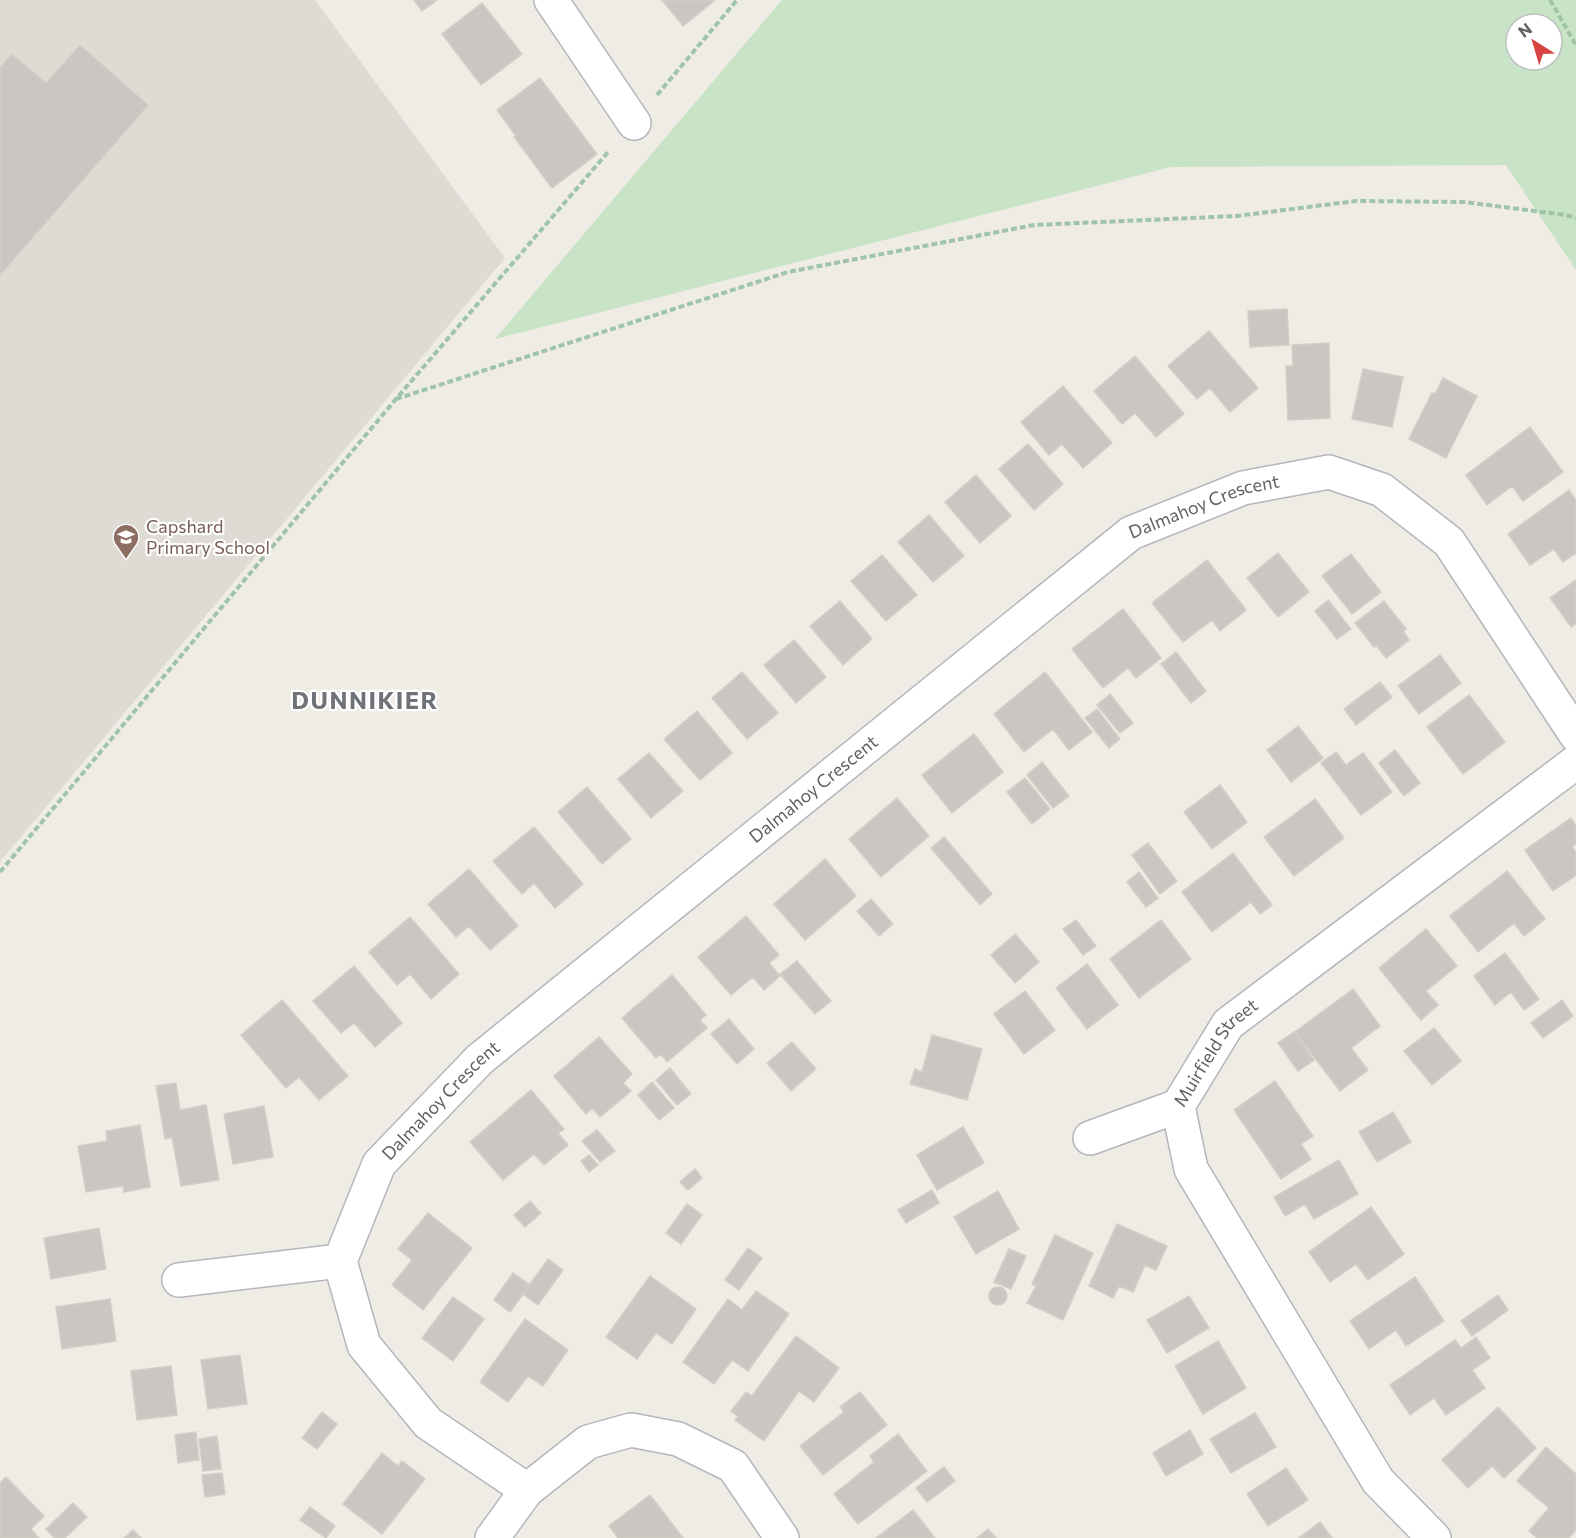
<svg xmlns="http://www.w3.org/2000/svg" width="1576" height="1538" font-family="Commissioner,sans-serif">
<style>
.education{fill:#dedbd5}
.green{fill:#c8e3c5;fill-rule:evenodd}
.building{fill:#cac7c3;stroke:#d3cec5;stroke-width:1.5}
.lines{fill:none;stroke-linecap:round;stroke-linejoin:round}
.minor-casing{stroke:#b3b6ba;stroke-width:36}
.path{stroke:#9fc4a7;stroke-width:4;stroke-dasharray:6 3;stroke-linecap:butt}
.minor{stroke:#fff;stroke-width:33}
.labels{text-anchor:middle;stroke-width:4.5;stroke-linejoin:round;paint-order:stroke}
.street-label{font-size:18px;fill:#5e6265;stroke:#fff}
.education-label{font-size:18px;fill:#785e54;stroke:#fff;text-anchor:start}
.district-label{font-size:24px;font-weight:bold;letter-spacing:1.5px;fill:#6f7377;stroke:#fff}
</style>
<rect width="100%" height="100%" fill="#efece6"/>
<path class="education" d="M0,0H315L505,258L0,862Z"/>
<path class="green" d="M782,0H1576V270L1506,165L1171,167L495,339ZM1516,24H1552V60H1516Z"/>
<path class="building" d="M414,0H437L422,11Z
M662,0H715L683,26Z
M482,3L522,54L481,85L442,34Z
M80,45L148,105L0,275V68L12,54L46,83Z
M540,78L597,154L552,188L514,137L516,136L497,110Z
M1287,309L1289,345L1250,347L1248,311Z
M1209,331L1258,388L1230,412L1210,388L1197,399L1168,366Z
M1329,343L1330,418L1288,420L1286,366H1293L1292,345Z
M1135,356L1184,414L1156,437L1135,413L1122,424L1094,391Z
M1363,369L1403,377L1392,427L1352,419Z
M1443,378L1477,396L1446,458L1409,439L1432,393L1435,394Z
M1063,386L1112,443L1083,468L1062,444L1049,455L1021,422Z
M1530,427L1563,472L1523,501L1512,486L1487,505L1466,475Z
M1028,444L1063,484L1034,510L999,469Z
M976,475L1011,516L980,543L945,502Z
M1569,490L1576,500V553L1563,562L1554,549L1530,565L1508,534Z
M929,515L964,556L933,582L898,542Z
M1278,553L1309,592L1278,617L1247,578Z
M1351,554L1381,592L1352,614L1322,576Z
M882,555L917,595L886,621L851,581Z
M1207,560L1246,610L1220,631L1212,620L1183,642L1152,603Z
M1576,580V624L1571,627L1550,598Z
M1328,600L1351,629L1337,639L1315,611Z
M840,601L872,639L843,665L810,626Z
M1384,601L1406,629L1403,631L1409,640L1386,658L1376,645L1374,647L1355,623Z
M1123,609L1161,658L1136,678L1128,668L1103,688L1072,649Z
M794,640L826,677L796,703L764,665Z
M1176,652L1206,691L1191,703L1161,664Z
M1440,655L1461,683L1419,714L1398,686Z
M742,672L778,713L747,739L712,698Z
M1045,672L1092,732L1069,750L1053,729L1024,752L994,714Z
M1380,682L1392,697L1356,725L1344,709Z
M1110,694L1133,723L1120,733L1097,705Z
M1469,695L1505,742L1463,774L1427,727Z
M1097,709L1120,739L1109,748L1085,718Z
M697,711L732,753L700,780L664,739Z
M1298,726L1323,758L1291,782L1267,750Z
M974,734L1003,772L952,813L922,775Z
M1395,750L1420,783L1404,796L1379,763Z
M1336,752L1346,765L1363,753L1392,792L1361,815L1321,763Z
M649,753L683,791L651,818L618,779Z
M1042,762L1069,796L1053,808L1027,775Z
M1025,778L1050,809L1032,824L1007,792Z
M1220,785L1247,822L1212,849L1184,812Z
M587,787L631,839L602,864L558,812Z
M897,798L929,836L881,877L849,839Z
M1315,799L1344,838L1294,876L1264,837Z
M1571,818L1576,826V844L1572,847L1576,852V875L1553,891L1525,850Z
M534,827L583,884L555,908L534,883L522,894L493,861Z
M944,837L992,894L980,905L931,848Z
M1148,843L1177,881L1160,894L1132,855Z
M1233,853L1272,905L1260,914L1251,902L1212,932L1182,892Z
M825,859L856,896L805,940L774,904Z
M469,869L518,926L490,950L469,926L456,937L428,904Z
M1507,871L1545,919L1524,936L1514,923L1478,952L1450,916Z
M1139,872L1158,898L1146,907L1127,882Z
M871,899L893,924L879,936L857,911Z
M746,916L779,955L769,963L780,976L764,990L753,977L731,995L698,957Z
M410,917L459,974L431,999L410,974L397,985L369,952Z
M1076,920L1096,946L1083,955L1063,929Z
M1161,920L1191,959L1139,998L1110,959Z
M1426,929L1457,966L1426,991L1438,1005L1421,1020L1379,968Z
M1015,934L1039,962L1015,983L991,955Z
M1505,953L1539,999L1524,1010L1511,992L1495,1005L1474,976Z
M797,961L831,1001L815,1014L780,974Z
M1087,964L1118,1005L1087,1029L1056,988Z
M354,966L402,1023L375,1047L354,1023L341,1033L313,1001Z
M672,975L706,1015L700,1020L707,1028L667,1062L661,1054L656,1058L622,1018Z
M1353,989L1380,1026L1351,1048L1368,1070L1340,1091L1295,1032Z
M1025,991L1055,1030L1024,1054L994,1014Z
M282,1000L348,1076L319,1100L299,1077L286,1088L241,1035Z
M1562,1000L1573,1016L1543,1038L1531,1023Z
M729,1019L754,1049L737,1064L711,1034Z
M1434,1028L1461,1061L1432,1085L1404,1051Z
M1294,1032L1314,1060L1298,1071L1278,1043Z
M932,1035L982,1049L967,1100L910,1084L915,1069L922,1072Z
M599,1037L632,1074L623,1083L631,1091L600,1117L592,1108L586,1114L554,1076Z
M792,1042L816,1069L791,1091L767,1063Z
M670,1068L691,1094L677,1105L656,1080Z
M1275,1081L1313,1136L1301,1144L1311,1159L1281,1179L1234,1110Z
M652,1082L674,1108L659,1120L638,1095Z
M176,1083L180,1110L206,1105L219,1180L181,1186L172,1137L165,1139L156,1086Z
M531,1090L564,1129L558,1133L568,1145L544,1165L534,1154L503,1180L470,1142Z
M264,1106L273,1157L233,1164L224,1114Z
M1393,1112L1411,1142L1377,1162L1359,1132Z
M140,1125L150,1187L124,1192L123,1186L86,1192L78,1146L107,1141L106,1131Z
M963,1127L984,1163L937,1190L917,1155Z
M597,1130L615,1151L600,1162L582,1141Z
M589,1155L598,1165L589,1172L581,1161Z
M1339,1160L1358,1194L1314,1219L1305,1204L1285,1216L1274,1197Z
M695,1169L702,1178L688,1190L680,1182Z
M932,1190L939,1203L906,1223L898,1210Z
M998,1191L1019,1229L976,1254L954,1217Z
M530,1201L541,1213L525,1227L514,1215Z
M687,1204L702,1215L681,1244L666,1233Z
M1371,1207L1404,1254L1368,1280L1356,1264L1330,1282L1309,1252Z
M428,1213L472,1248L423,1310L392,1285L412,1260L398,1249Z
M1117,1224L1167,1246L1156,1270L1145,1265L1133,1292L1119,1286L1113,1298L1089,1286Z
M99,1228L106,1269L51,1279L44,1238Z
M1055,1235L1093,1253L1063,1320L1027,1303L1036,1286L1032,1284Z
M748,1248L762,1258L739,1290L725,1280Z
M1009,1249L1026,1256L1011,1289L994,1282Z
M548,1259L563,1270L538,1305L523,1294Z
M513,1273L530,1285L510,1312L494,1300Z
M650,1276L696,1309L672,1344L656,1333L637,1359L606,1337Z
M1415,1277L1444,1321L1406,1346L1396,1330L1369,1349L1350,1321Z
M989 1296a9 9 0 1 1 18 0a9 9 0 1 1-18 0Z
M756,1291L789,1314L748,1371L732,1360L714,1384L683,1362L728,1299L742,1310Z
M1498,1295L1508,1310L1472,1336L1461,1321Z
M1189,1296L1209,1328L1167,1353L1147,1320Z
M453,1297L484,1319L453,1361L422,1338Z
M110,1299L116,1341L62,1349L56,1307Z
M525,1319L568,1350L543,1386L528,1376L508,1402L480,1382Z
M796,1336L839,1368L814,1402L799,1391L764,1441L735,1420L738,1416L731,1411L746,1392L752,1396Z
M1476,1337L1490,1358L1472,1370L1485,1388L1446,1415L1434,1398L1410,1415L1390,1385L1455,1340L1461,1348Z
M1218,1341L1246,1388L1203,1414L1175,1366Z
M240,1355L247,1404L208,1409L201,1360Z
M171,1366L177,1415L137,1420L131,1371Z
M860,1392L887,1425L823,1475L800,1446L844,1412L840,1407Z
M1498,1407L1536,1448L1504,1478L1492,1466L1468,1488L1442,1460Z
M322,1412L337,1424L317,1449L302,1438Z
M1255,1413L1276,1447L1231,1473L1210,1439Z
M1190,1430L1203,1454L1166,1476L1153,1453Z
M196,1432L199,1460L178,1463L175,1435Z
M898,1434L927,1471L858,1524L834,1494L874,1462L870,1456Z
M217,1436L221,1469L203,1471L199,1439Z
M1546,1447L1576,1474V1530L1569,1538H1537L1529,1531L1549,1508L1517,1481Z
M382,1453L398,1466L402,1461L425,1479L382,1534L343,1504Z
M944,1467L955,1481L927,1502L916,1488Z
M1286,1468L1308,1500L1268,1526L1247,1494Z
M222,1473L225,1494L205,1497L202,1475Z
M6,1477L44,1516L31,1529L39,1538H0V1483Z
M650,1495L683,1538H618L609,1526Z
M73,1503L87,1517L65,1538H54L46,1529Z
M310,1507L335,1526L326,1538L300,1520Z
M913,1510L935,1538H876Z
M1320,1522L1332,1538H1299Z
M988,1529L996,1538H977Z
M133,1530L141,1538H124Z"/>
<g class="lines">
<g class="minor-casing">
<g id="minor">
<path d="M551,0L634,123"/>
<path d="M1090,1138L1178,1106"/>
<path d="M179,1280L340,1261"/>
<path id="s1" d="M527,1490L428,1423L364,1345L340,1261L379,1164L480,1059L1131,533L1243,488L1329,472L1382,490L1449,542L1576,735"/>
<path d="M492,1538L527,1490L588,1442L631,1430L678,1439L733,1466L782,1538"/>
<path id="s2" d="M1434,1538L1378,1481L1191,1169L1178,1106L1228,1024L1576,762"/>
</g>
</g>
<path class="path" d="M1550,0L1576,45
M657,95L737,0
M396,399L788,272L1034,225L1237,216L1356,201L1464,202L1566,215L1576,218
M0,872L396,399L609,151"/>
<use href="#minor" class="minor"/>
</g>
<defs>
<g id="school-pin" transform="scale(1.35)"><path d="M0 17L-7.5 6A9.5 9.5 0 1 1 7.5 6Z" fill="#8d6e63" stroke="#fff"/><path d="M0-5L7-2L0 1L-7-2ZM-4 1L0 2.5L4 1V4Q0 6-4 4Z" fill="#fff"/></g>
</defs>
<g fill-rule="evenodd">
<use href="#school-pin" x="126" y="537"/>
</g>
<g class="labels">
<g class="street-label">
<text dy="6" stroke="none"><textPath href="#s1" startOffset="1473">Dalmahoy Crescent</textPath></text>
<text dy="6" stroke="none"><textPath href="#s1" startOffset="987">Dalmahoy Crescent</textPath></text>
<text dy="6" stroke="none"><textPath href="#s2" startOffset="574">Muirfield Street</textPath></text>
<text dy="6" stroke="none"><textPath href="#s1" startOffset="501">Dalmahoy Crescent</textPath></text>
</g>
<g class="education-label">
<text x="146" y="533">Capshard<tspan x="146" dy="21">Primary School</tspan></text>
</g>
<g class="district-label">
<text x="365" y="709">DUNNIKIER</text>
</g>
</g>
<g transform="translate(1534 42) rotate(323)"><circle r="28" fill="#ffffff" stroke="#bfc0c1" stroke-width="1.5"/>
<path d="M0-4.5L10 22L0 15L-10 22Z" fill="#d84442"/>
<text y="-9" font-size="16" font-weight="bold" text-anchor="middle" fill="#5e6265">N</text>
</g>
</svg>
